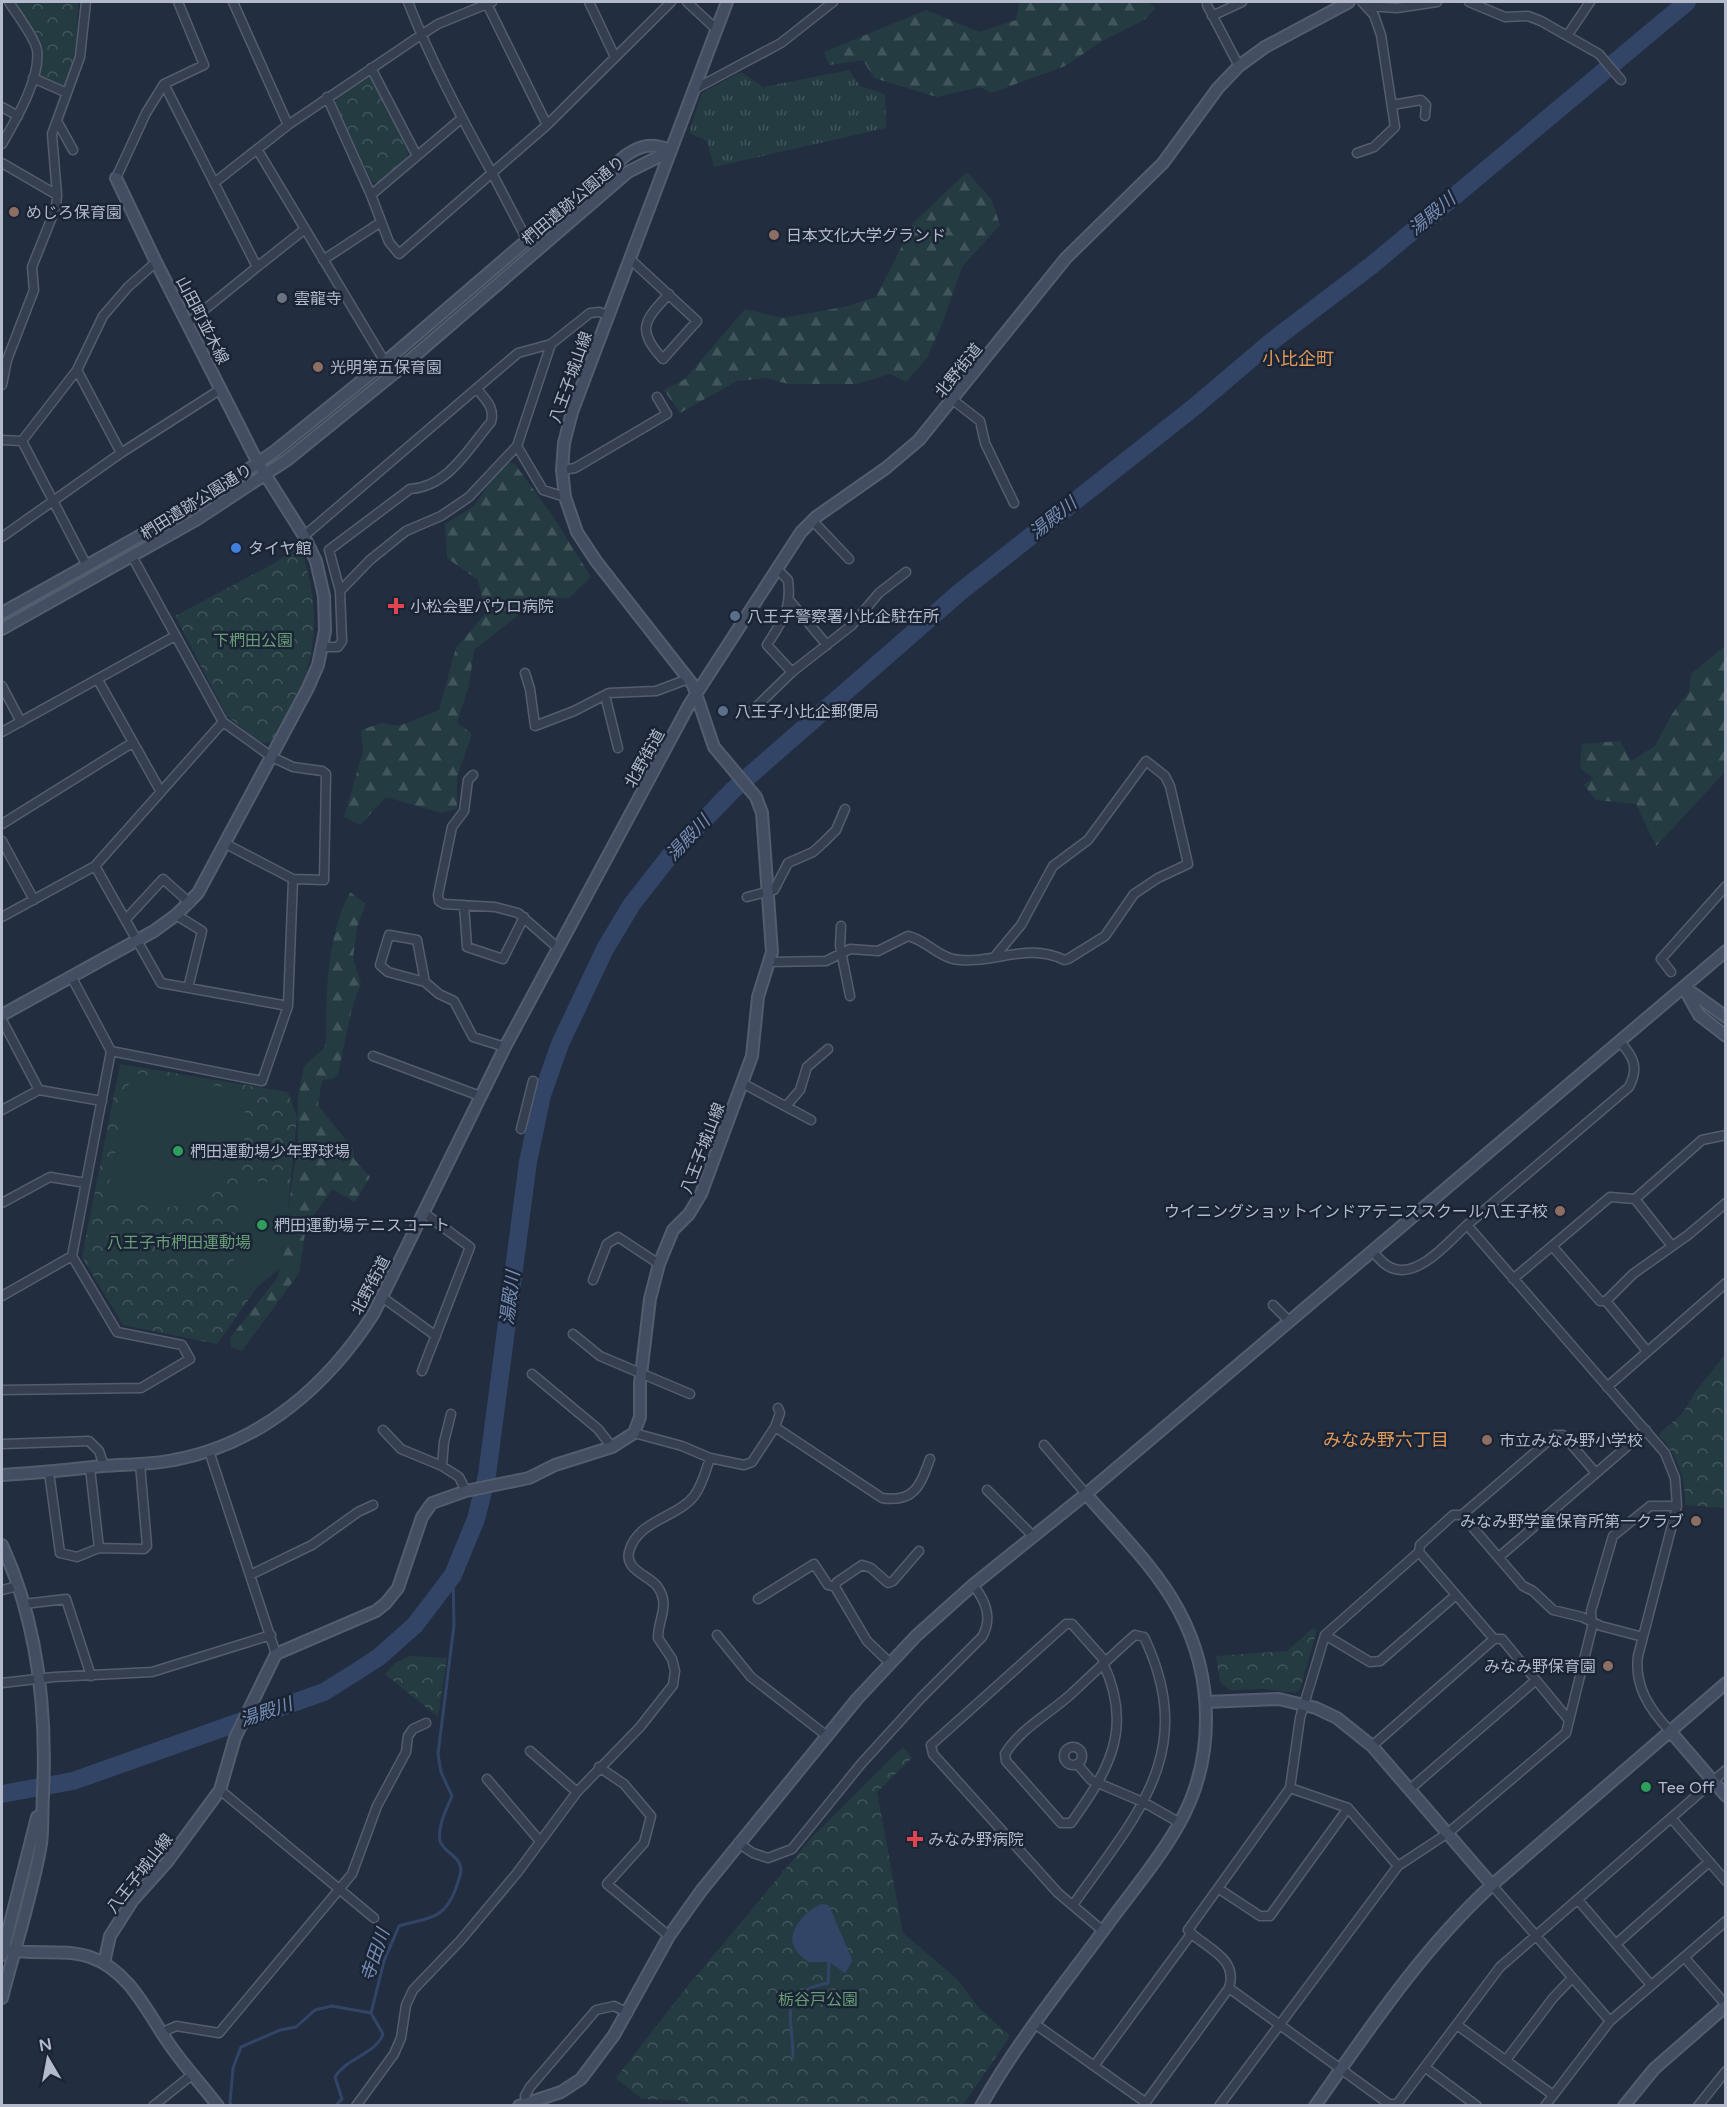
<svg xmlns="http://www.w3.org/2000/svg" width="1727" height="2107" font-family="'Varela Round','Noto Sans JP',sans-serif">
<style>
.grass{fill:url(#grass-tufts)}
.forest{fill:url(#forest-firs)}
.park{fill:url(#park-crowns)}
.garden{fill:#243c41}
.water{fill:#324567}
.lines{fill:none;stroke-linecap:round;stroke-linejoin:round}
.stream{stroke:#324567;stroke-width:3}
.river{stroke:#324567;stroke-width:18}
.street-casing{stroke:#545d6e;stroke-width:11}
.secondary-casing{stroke:#545d6e;stroke-width:14}
.street{stroke:#363f50;stroke-width:8}
.secondary{stroke:#434e63;stroke-width:10}
.education-dot{fill:#8d6e63;stroke:#1b2435;stroke-width:2}
.worship-dot{fill:#6b7280;stroke:#1b2435;stroke-width:2}
.shop-dot{fill:#3f7fe0;stroke:#1b2435;stroke-width:2}
.health-dot{fill:#e0444e;stroke:#1b2435;stroke-width:2}
.service-dot{fill:#5c6f8a;stroke:#1b2435;stroke-width:2}
.leisure-dot{fill:#2e9e5b;stroke:#1b2435;stroke-width:2}
.labels{text-anchor:middle;stroke-width:5;stroke-linejoin:round;paint-order:stroke}
.street-label{font-size:16px;fill:#b2bacb;stroke:#1b2435}
.poi-label{font-size:16px;fill:#b2bacb;stroke:#1b2435;text-anchor:start}
.park-label{font-size:16px;fill:#679e76;stroke:#1b2435}
.water-label{font-size:18px;font-style:italic;fill:#778eb5;stroke:#1b2435}
.neighbourhood-label{font-size:18px;fill:#df9a59;stroke:#1b2435}
</style>
<defs>
<pattern id="grass-tufts" width="24" height="20" patternUnits="userSpaceOnUse" patternTransform="scale(1.5)"><rect width="24" height="20" fill="#243c41"/><path d="M3 7l-1-3M5 7V3M7 7l1-3M15 17l-1-3M17 17v-4M19 17l1-3" fill="none" stroke="#41565b"/></pattern>
<pattern id="forest-firs" width="22" height="20" patternUnits="userSpaceOnUse" patternTransform="scale(1.5)"><rect width="22" height="20" fill="#243c41"/><path d="M5 1l3.5 6h-7zM16 11l3.5 6h-7z" fill="#41565b"/></pattern>
<pattern id="park-crowns" width="20" height="18" patternUnits="userSpaceOnUse" patternTransform="scale(1.5)"><rect width="20" height="18" fill="#243c41"/><path d="M2 6a3 3 0 1 1 6 0M12 15a3 3 0 1 1 6 0" fill="none" stroke="#41565b"/></pattern>
</defs>
<rect width="100%" height="100%" fill="#222d40"/>
<path class="grass" d="M849,70L860,86L885,94L886,128L714,167L707,141L689,133L702,93L741,72L763,87Z"/>
<path class="forest" d="M1019,2H1148L1156,8L1144,20L1104,40L1065,66L991,93L980,87L937,97L874,78L863,60L829,65L824,52L926,10L979,32L1016,20Z
M967,172L992,200L1000,225L962,267L942,324L927,358L906,382L890,374L857,384H788L766,378L737,381L680,413L664,390L685,379L745,309L783,318L844,307L876,297L914,222Z
M514,463L550,512L591,577L569,598L539,599L474,650L469,686L457,722L472,734L457,777V809L441,813L386,797L360,825L344,817L363,751L361,730L381,723L399,726L439,710L456,648L486,613L478,580L447,558L445,524L473,507L503,464Z
M1725,646V772L1656,846L1636,804L1596,800L1584,785L1593,778L1580,768L1582,744L1620,741L1631,761L1655,746L1672,714L1689,692L1691,674Z
M350,892L366,904L357,927L353,958L361,984L352,1008L338,1074L333,1079L322,1080L318,1105L353,1149L354,1159L370,1177L355,1202L332,1189L306,1227L299,1273L242,1351L231,1347L230,1338L278,1277L298,1143V1096L304,1066L324,1048L326,1042C326,992 327,936 350,892Z"/>
<path class="park" d="M15,2H78L76,54L65,89L36,76L40,48Z
M366,76L371,78L408,151L407,158L378,183L372,182L335,102L337,94Z
M300,546C315,589 320,633 305,677C297,699 282,721 271,742L262,743L227,716L175,616L273,564Z
M120,1064L288,1092L297,1117L282,1267L258,1286L217,1344L123,1325L82,1257Z
M1725,1355V1508L1685,1505C1686,1477 1677,1456 1659,1434L1683,1413L1695,1392Z
M1313,1628L1317,1630L1300,1689L1295,1693L1264,1689L1230,1690L1220,1682L1216,1656L1287,1651Z
M409,1656L447,1658L438,1717L385,1674L395,1663Z
M903,1747L912,1758L877,1792L903,1933L957,1979L979,2008L1010,2036L963,2105H694L679,2100L642,2099L616,2078L682,1993L813,1836Z"/>
<path class="garden" d="M131,1073L231,1088L245,1110V1137L236,1165L220,1189L203,1201L165,1208L107,1194Z
M241,1180L290,1184L282,1267L260,1265L258,1286L232,1284Z"/>
<path class="water" d="M822,1904L828,1905L831,1910L851,1957L852,1962L845,1973L829,1962H809C803,1958 795,1952 793,1944C788,1929 809,1908 822,1904Z"/>
<g class="lines">
<path class="stream" d="M793,2057C793,2015 776,1993 828,1983L829,1962
M232,2106L230,2103L233,2068L241,2047L280,2030L296,2027L315,2010L332,2006L371,2013L384,1961L399,1926C429,1917 444,1921 456,1888C458,1880 463,1873 460,1865C457,1855 443,1851 440,1841C437,1826 447,1809 452,1796L441,1772L438,1754L454,1625L453,1575
M335,2106L342,2099L335,2077C346,2058 376,2054 383,2034L371,2013"/>
<path class="river" d="M2,1794L73,1781L324,1692L359,1670L379,1657L415,1625L453,1575L476,1519L487,1475L528,1162L542,1095L560,1044L605,949L632,904L672,853L733,790L960,592L1193,408L1272,341L1372,265L1687,2"/>
<g class="street-casing">
<path id="street" d="M233,2L288,125
M408,2C431,61 461,117 492,173L547,125L487,4
M589,2L615,57
M687,2L716,29
M1469,2L1505,17L1528,16L1541,21L1599,54L1621,80
M1207,5L1239,66
M1367,6L1397,8L1437,2
M1212,16L1242,2
M1567,36L1590,2
M371,68L417,156
M33,78L67,93
M164,84L257,267L188,323
M693,90L781,43L833,2
M327,97L371,195L389,242L399,254L492,173L527,240
M1392,105L1421,100L1426,105L1425,116
M2,107L18,116
M57,121L73,150
M547,125L671,2
M2,144C15,121 41,78 37,50C35,38 16,13 9,2
M257,149L385,362L390,376
M1357,153L1374,147L1395,127L1381,35L1374,15L1362,2
M2,163L57,195
M116,178L146,113L164,84L204,65L178,2
M214,183L288,125L421,35L438,24L492,2
M371,195L462,118
M630,259L697,321L663,359C635,329 645,320 669,294
M323,260L381,222
M257,267L305,229
M77,370L121,453
M2,385L7,360L34,290L32,267L56,207L57,195L52,134L80,57L86,2
M953,400L980,421L985,443L1014,503
M2,440L22,441
M517,446L543,490L565,497
M562,470L575,468L667,414L657,397
M812,520L849,559
M304,536L518,353L551,344
M2,537L121,453L221,389
M133,558L223,722L272,757L293,767L322,771L326,774L324,880L293,879
M87,566L22,441L77,370L103,316L128,287L156,262
M777,569L788,580C792,609 782,621 767,645L792,672
M340,591L329,550L410,489C448,487 468,449 491,422C495,408 486,400 477,389
M790,601L827,645
M322,647H338L342,641L340,591L370,560L406,531L441,516L469,497L517,446L551,344L590,313L599,312L609,315
M525,673L530,689L535,726L574,711L609,693L656,691L688,679
M98,680L161,792
M2,686L21,722
M605,695L618,748
M751,712L792,672L852,625L879,593L906,572
M2,732L175,636
M473,775L468,780L464,811L452,827L438,895L439,901L444,904L495,907L518,913L558,948
M2,824L132,743
M2,841L34,900
M95,866L161,983L288,1006
M747,897L774,890L788,863L813,852L824,842L836,830L845,809
M464,905L467,947L503,959L524,917
M176,915L202,931L188,988
M2,917L95,866L223,722
M126,919L163,879L190,903
M841,926L840,946L850,996
M770,962L826,961L850,949L878,951L908,936C924,939 936,955 953,959C990,966 1028,941 1064,960L1068,959L1105,936L1134,894L1158,878L1188,864L1170,786L1165,776L1146,761L1088,840L1053,866L1021,925L996,955
M1671,972L1661,959L1726,886
M71,976L111,1051L262,1081L288,1006L293,879L226,844
M425,982L388,972L380,965L389,935L417,940L425,982L439,994L454,1001L473,1037L505,1047
M2,1020L39,1090
M373,1056L480,1096
M742,1083L811,1120
M787,1105L800,1090L807,1067L828,1049
M2,1110L39,1090L102,1101
M521,1129L533,1081
M1635,1199L1672,1246
M2,1203L50,1177L86,1183
M1467,1225L1629,1087C1639,1068 1634,1057 1620,1042
M1552,1246L1600,1301H1606L1647,1351
M1372,1251C1379,1258 1385,1267 1395,1269C1421,1276 1449,1241 1467,1225L1665,1453L1675,1478L1677,1506L1638,1656C1634,1686 1650,1710 1670,1731
M1513,1279L1610,1197L1635,1199L1702,1140L1726,1135
M593,1280L607,1244L618,1237L659,1264
M2,1296L72,1256
M382,1297L436,1336
M1606,1301L1633,1274L1688,1235L1726,1203
M1273,1305L1289,1321
M573,1334L600,1356L690,1394
M422,1371L470,1247L424,1213
M532,1374L598,1429L612,1447
M1607,1387L1726,1283
M2,1390L141,1388L190,1359L182,1345L117,1332L72,1256L111,1051
M775,1427L882,1498C914,1503 920,1486 930,1459
M383,1430L401,1449L442,1466L459,1477L466,1491
M634,1433L682,1446L710,1458L744,1465L752,1462L775,1427L780,1413L778,1408
M2,1444L89,1441L99,1451L104,1466
M1044,1445L1086,1494
M209,1451L276,1654
M442,1466L444,1442L451,1414
M49,1472L60,1553L77,1557L99,1548L90,1468
M987,1490L1034,1537
M1462,1515L1523,1586L1533,1591L1553,1610L1582,1617L1601,1626L1643,1637
M99,1548L144,1549L147,1546L140,1464
M1419,1552L1494,1639H1502L1569,1720
M1499,1557L1646,1430
M250,1575L312,1545L358,1512L373,1505
M835,1587L837,1582L862,1565L871,1568L888,1583L893,1581L919,1551
M2,1590L18,1586
M758,1599L814,1564L828,1585L835,1587L867,1641L890,1663
M24,1604L66,1599L91,1676
M717,1635L751,1677L827,1736
M1325,1635L1370,1662L1380,1661L1456,1595
M2,1683L54,1677L152,1672L271,1635
M1372,1746L1494,1639
M1064 1756a9 9 0 1 1 18 0a9 9 0 1 1-18 0Z
M530,1751L577,1792
M1077,1764L1091,1780L1145,1803L1180,1823
M599,1767L624,1784L651,1816L644,1843L607,1884L669,1936
M487,1779L539,1840
M1290,1788L1348,1808L1398,1866
M1410,1789L1536,1680
M220,1790L374,1918
M1672,1819L1726,1881
M738,1843L753,1853L768,1858L792,1849L861,1764L921,1698L982,1637C993,1618 986,1601 973,1585
M1492,1885L1610,2021
M1219,1889L1260,1916H1270L1348,1808
M1578,1900L1651,1985
M1073,1905C1136,1815 1199,1753 1144,1637L1135,1635C1113,1654 1092,1675 1070,1695C1050,1713 1019,1730 1005,1754L1006,1761L1061,1823H1071C1109,1770 1134,1728 1103,1663
M1103,1931L1058,1893L933,1754L931,1745L1066,1624H1072L1105,1661
M1616,1944L1709,1862
M1684,1957L1726,2005
M1229,1988L1389,2104H1397L1500,1967L1726,1770
M1035,2024L1145,2102
M1457,2025L1553,2095
M161,2033L176,2026L219,2033L352,1874L377,1806L406,1752L408,1736L413,1729L426,1723
M1506,2060L1553,1998L1572,1978
M1094,2066L1191,1934
M1426,2068L1477,2106
M527,2102L525,2096L530,2087L596,2010L614,2006L628,2013
M153,2106L193,2074
M356,2106L394,2054L401,2038L406,2005L413,1990L460,1941L517,1873L577,1792L640,1727L673,1685L675,1671L672,1659L658,1638C658,1618 671,1605 657,1586C648,1575 625,1570 629,1552C637,1520 677,1518 694,1496C702,1486 706,1470 710,1458
M1143,2106L1229,1988C1239,1957 1204,1948 1188,1930L1290,1788L1300,1718L1325,1635L1419,1552L1420,1545L1453,1515H1462L1555,1435H1563L1596,1473
M1219,2106L1398,1866L1448,1833L1566,1733L1592,1627L1591,1611L1613,1536L1650,1506H1677
M1545,2106L1610,2021L1726,1921
M1698,2106L1726,2071"/>
</g>
<g class="secondary-casing">
<path id="secondary" d="M2,613L202,501L275,451L385,362L625,156C642,144 652,143 671,150
M2,629L196,520L287,460L397,371L628,172L670,151
M1684,988L1699,1015L1726,1036
M1687,989L1726,1017
M2,1015L154,931L176,915L198,893L308,688L318,665L325,631L324,596L316,561L304,536L258,463L156,262L116,178
M2,1475C35,1473 68,1470 102,1466C126,1464 150,1465 174,1460C261,1444 328,1385 374,1313L505,1047L689,705L801,532L816,517L886,468L919,440L1066,258L1163,163L1218,88L1239,66L1265,47L1349,2
M2,1545C38,1623 47,1709 43,1794C42,1810 43,1828 41,1844C32,1896 15,1947 2,1998
M1206,1702L1279,1699L1316,1708L1337,1718L1372,1746L1492,1885
M1670,1731L1726,1796
M3,1949C32,1956 62,1948 90,1957C131,1971 148,2015 172,2048C186,2068 203,2086 218,2106
M2,1955L37,1817
M104,1963L110,1936L133,1900L167,1862L220,1790L235,1738L276,1654L376,1611L386,1603L398,1588L422,1517L432,1503L466,1491L529,1478L555,1465L612,1447L634,1433L640,1417V1383L650,1299L659,1264L673,1230L689,1214L701,1194L752,1056L758,997L772,952L762,813L756,797L714,747L693,685L596,561L577,532L565,497L562,470L564,443L572,412L727,2
M519,2106L561,2092L581,2079L614,2035L669,1936L701,1891L857,1699L916,1636L973,1585L1086,1494L1726,951
M981,2106C1018,2040 1067,1981 1111,1920C1134,1889 1160,1858 1179,1824C1216,1759 1214,1676 1179,1611C1156,1568 1118,1531 1086,1494
M1315,2106C1369,2029 1423,1948 1492,1885L1726,1683
M1624,2106L1654,2069L1726,2006"/>
</g>
<use href="#street" class="street"/>
<use href="#secondary" class="secondary"/>
</g>
<g class="education-dot">
<circle cx="14" cy="212" r="6"/>
<circle cx="774" cy="235" r="6"/>
<circle cx="318" cy="367" r="6"/>
<circle cx="1560" cy="1211" r="6"/>
<circle cx="1487" cy="1440" r="6"/>
<circle cx="1696" cy="1521" r="6"/>
<circle cx="1608" cy="1666" r="6"/>
</g>
<circle class="worship-dot" cx="282" cy="298" r="6"/>
<circle class="shop-dot" cx="236" cy="548" r="6"/>
<g class="health-dot">
<path d="M393 597h6v6h6v6h-6v6h-6v-6h-6v-6h6z"/>
<path d="M912 1830h6v6h6v6h-6v6h-6v-6h-6v-6h6z"/>
</g>
<g class="service-dot">
<circle cx="735" cy="616" r="6"/>
<circle cx="723" cy="711" r="6"/>
</g>
<g class="leisure-dot">
<circle cx="178" cy="1151" r="6"/>
<circle cx="262" cy="1225" r="6"/>
<circle cx="1646" cy="1787" r="6"/>
</g>
<g class="labels">
<g class="street-label">
<text transform="translate(573 200) rotate(-40)" y="6">椚田遺跡公園通り</text>
<text transform="translate(203 320) rotate(63)" y="6">山田町並木線</text>
<text transform="translate(958 370) rotate(-51)" y="6">北野街道</text>
<text transform="translate(570 377) rotate(-70)" y="6">八王子城山線</text>
<text transform="translate(196 501) rotate(-32)" y="6">椚田遺跡公園通り</text>
<text transform="translate(644 758) rotate(-61)" y="6">北野街道</text>
<text transform="translate(702 1148) rotate(-69)" y="6">八王子城山線</text>
<text transform="translate(370 1285) rotate(-62)" y="6">北野街道</text>
<text transform="translate(139 1873) rotate(-52)" y="6">八王子城山線</text>
</g>
<g class="poi-label">
<text x="26" y="218">めじろ保育園</text>
<text x="786" y="241">日本文化大学グランド</text>
<text x="294" y="304">雲龍寺</text>
<text x="330" y="373">光明第五保育園</text>
<text x="248" y="554">タイヤ館</text>
<text x="410" y="612">小松会聖パウロ病院</text>
<text x="747" y="622">八王子警察署小比企駐在所</text>
<text x="735" y="717">八王子小比企郵便局</text>
<text x="190" y="1157">椚田運動場少年野球場</text>
<text x="1548" y="1217" text-anchor="end">ウイニングショットインドアテニススクール八王子校</text>
<text x="274" y="1231">椚田運動場テニスコート</text>
<text x="1499" y="1446">市立みなみ野小学校</text>
<text x="1684" y="1527" text-anchor="end">みなみ野学童保育所第一クラブ</text>
<text x="1596" y="1672" text-anchor="end">みなみ野保育園</text>
<text x="1658" y="1793">Tee Off</text>
<text x="928" y="1845">みなみ野病院</text>
</g>
<g class="park-label">
<text x="253" y="646">下椚田公園</text>
<text x="179" y="1248">八王子市椚田運動場</text>
<text x="818" y="2005">栃谷戸公園</text>
</g>
<g class="water-label">
<text transform="translate(1432 214) rotate(-40)" y="6">湯殿川</text>
<text transform="translate(1053 518) rotate(-39)" y="6">湯殿川</text>
<text transform="translate(688 838) rotate(-47)" y="6">湯殿川</text>
<text transform="translate(510 1298) rotate(-83)" y="6">湯殿川</text>
<text transform="translate(266 1712) rotate(-19)" y="6">湯殿川</text>
<text transform="translate(375 1955) rotate(-71)" y="6">寺田川</text>
</g>
<g class="neighbourhood-label">
<text x="1298" y="365">小比企町</text>
<text x="1386" y="1446">みなみ野六丁目</text>
</g>
</g>
<rect width="1727" height="2107" fill="none" stroke="#b2bacb" stroke-width="6"/>
<g transform="translate(48 2059) rotate(350)" stroke="#1b2435" stroke-width="4.5" paint-order="stroke">
<path d="M0-4.5L10 22L0 15L-10 22Z" fill="#b2bacb"/>
<text y="-9" font-size="16" font-weight="bold" text-anchor="middle" fill="#b2bacb">N</text>
</g>
</svg>
